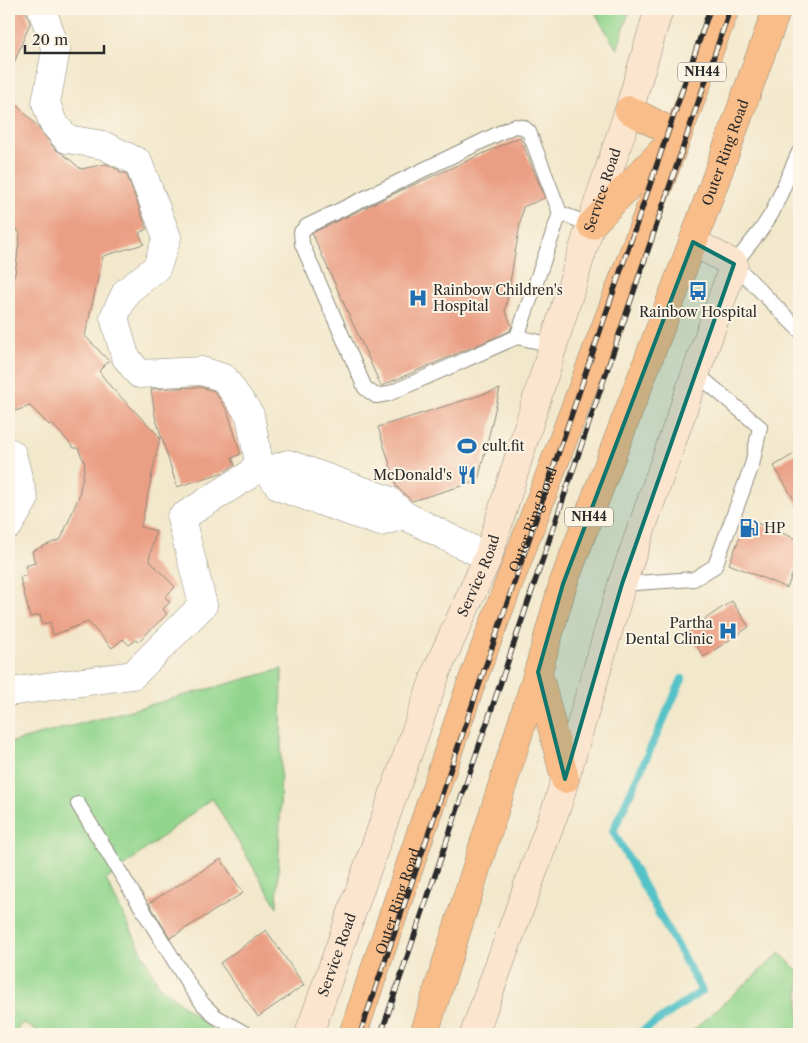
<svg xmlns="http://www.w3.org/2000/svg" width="808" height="1043" font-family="'Libre Caslon Text',serif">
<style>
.green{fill:#91d58d;stroke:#5e805c}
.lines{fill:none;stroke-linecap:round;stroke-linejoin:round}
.stream{stroke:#54c2c8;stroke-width:8}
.building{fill:#ea9f84}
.lane-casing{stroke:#8e8a7c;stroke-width:16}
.street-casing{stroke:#8e8a7c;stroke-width:29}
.secondary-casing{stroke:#8e8a7c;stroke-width:29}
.highway-casing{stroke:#8e8a7c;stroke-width:29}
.lane{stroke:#fff;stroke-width:14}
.street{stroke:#fff;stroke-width:28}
.secondary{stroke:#fce5cf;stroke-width:28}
.highway{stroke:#f8bd88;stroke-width:28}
.rail-casing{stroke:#2b2b2b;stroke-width:5.5}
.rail{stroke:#fcf5e5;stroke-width:4;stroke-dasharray:11;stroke-linecap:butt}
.marked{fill:#0f766e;fill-opacity:0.2;stroke:#0f766e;stroke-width:4;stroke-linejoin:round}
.labels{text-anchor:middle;stroke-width:4;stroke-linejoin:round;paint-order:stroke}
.shield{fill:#fcf5e5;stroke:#6a6863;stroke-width:1}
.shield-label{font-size:12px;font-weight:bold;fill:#2b2b2b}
.street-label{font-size:14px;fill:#2b2b2b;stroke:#fcf5e5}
.poi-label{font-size:14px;fill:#2b2b2b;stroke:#fcf5e5;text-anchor:start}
</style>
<rect width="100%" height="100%" fill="#fcf5e5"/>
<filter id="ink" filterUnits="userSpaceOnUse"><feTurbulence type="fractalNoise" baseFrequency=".02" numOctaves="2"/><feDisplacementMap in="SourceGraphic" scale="10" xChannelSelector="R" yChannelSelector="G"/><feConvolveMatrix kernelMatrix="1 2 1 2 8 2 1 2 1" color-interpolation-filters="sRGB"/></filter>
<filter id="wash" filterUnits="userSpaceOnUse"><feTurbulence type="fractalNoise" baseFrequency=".0096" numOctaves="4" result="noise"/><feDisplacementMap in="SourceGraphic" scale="20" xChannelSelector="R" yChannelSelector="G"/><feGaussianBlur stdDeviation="1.12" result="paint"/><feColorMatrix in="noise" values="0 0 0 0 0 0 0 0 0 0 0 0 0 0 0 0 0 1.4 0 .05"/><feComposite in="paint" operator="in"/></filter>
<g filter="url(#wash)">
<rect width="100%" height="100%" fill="#f2e8cc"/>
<path class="green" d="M593,9H630L617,50Z
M282,669L280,821L277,907L212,798L106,880L159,986L218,1034H43L22,1023L14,1034H9V743Z
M780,953L799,972V1034H689Z"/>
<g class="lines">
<path class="stream" d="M638,1034L702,991L613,831L682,679"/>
</g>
<g id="blocks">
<path class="building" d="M9,9H25L30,23L10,73H9Z
M9,96L38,127L55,149L63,154L81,169L106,164L119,170L120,173H126L147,229L139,233L144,244L103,256L85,336L109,361L99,371L110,386L160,437L141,527L156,531L149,560L175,587L165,597L170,602L163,609L167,614L138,642L136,640L129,645L123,639L112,648L88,622L53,635L50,622L42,624L40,615L30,617L20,577L28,575L25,566L35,563L32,551L61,539L79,496L85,464L78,448H74L51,423L49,425L30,406L9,413V292L15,273L20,234L9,220Z
M520,137L545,198L523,207L505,311L512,326L510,331L381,386L312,233L402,190Z
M200,387L214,391L227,410L241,454L232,458L235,465L224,472L177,487L155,416L151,389Z
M500,389L478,481L412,501L397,487L378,427Z
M799,451V508L774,466Z
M747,519L799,540V558L787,588L729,564Z
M732,601L749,627L704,657L687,631Z
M221,859L243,893L170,938L149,903Z
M266,930L304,985L258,1017L220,963Z"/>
</g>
</g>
<g filter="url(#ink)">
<use href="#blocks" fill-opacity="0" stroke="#8e8a7c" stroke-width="1"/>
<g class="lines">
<g class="lane-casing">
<path id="lane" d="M799,152L772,213L761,230L734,264L799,330
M560,213L591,225
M517,337L560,213L529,132L523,127L514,126L307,226L301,232L302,244L365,388L376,396L388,394L517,337L553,345
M622,584L694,579L715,566L752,465L760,427L696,373
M78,804L191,988L203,1004L215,1016L246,1034"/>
</g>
<g class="street-casing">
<path id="street" d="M42,9L56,50L46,103L53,123L67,139L103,145L138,162L167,237L157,267L126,292L114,317L125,356L139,374L202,371L224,378L250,415L259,463L268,471L280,487L380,522L404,515
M9,452L12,454L24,500L9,525
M268,471L288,464L388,500L404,515L459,543L488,557
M9,692L133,675L203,605L181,518L249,475L259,463"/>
</g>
<g class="secondary-casing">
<g id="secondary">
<path id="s1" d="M309,1034L438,668L488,557L587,236L629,110L659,9"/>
<path d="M474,1034L558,803L622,584L734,264L693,242"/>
</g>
</g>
<g class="highway-casing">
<g id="highway">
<path d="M629,110L678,135"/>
<path d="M591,225L670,143"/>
<path d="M538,672L565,779"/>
<path id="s2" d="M353,1034L470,687L725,9"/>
<path id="s3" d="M424,1034L538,672L563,584L693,242L777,9"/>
</g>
</g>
<use href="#lane" class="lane"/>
<use href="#street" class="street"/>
<use href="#secondary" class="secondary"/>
<use href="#highway" class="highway"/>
<g class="rail-casing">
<path id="rail" d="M360,1034L710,9
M381,1034L730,9"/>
</g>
<use href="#rail" class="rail"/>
</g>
</g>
<path class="marked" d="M693,242L734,264L622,584L565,779L538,672L563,584Z"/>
<defs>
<g id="bus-bare" transform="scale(1.5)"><path d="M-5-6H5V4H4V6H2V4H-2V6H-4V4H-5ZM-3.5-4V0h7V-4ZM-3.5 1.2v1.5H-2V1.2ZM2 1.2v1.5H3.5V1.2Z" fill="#1f6fb2" stroke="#fcf5e5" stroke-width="2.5" paint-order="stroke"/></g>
<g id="hospital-bare" transform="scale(1.5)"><path d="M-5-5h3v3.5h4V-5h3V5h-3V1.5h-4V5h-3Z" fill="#1f6fb2" stroke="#fcf5e5" stroke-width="2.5" paint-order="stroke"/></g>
<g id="stadium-bare" transform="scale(1.5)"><path d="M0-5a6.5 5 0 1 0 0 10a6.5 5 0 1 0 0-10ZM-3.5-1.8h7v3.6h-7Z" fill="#1f6fb2" stroke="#fcf5e5" stroke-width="2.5" paint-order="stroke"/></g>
<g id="restaurant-bare" transform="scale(1.5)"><path d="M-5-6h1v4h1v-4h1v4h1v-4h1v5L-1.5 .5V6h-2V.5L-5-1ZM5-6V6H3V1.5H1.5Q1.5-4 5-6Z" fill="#1f6fb2" stroke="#fcf5e5" stroke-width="2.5" paint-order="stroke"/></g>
<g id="fuel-bare" transform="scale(1.5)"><path d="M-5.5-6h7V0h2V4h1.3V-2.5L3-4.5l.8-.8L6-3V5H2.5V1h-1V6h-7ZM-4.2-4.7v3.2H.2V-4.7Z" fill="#1f6fb2" stroke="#fcf5e5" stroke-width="2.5" paint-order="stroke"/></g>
</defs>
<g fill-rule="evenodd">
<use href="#bus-bare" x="698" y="291"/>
<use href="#hospital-bare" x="418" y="298"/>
<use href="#stadium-bare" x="467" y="446"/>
<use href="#restaurant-bare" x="467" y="475"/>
<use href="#fuel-bare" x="749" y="528"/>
<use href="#hospital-bare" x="728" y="631"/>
</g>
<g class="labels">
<g class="shield">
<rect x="678" y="62.5" width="48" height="19" rx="4"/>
<rect x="565" y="507.5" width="48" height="19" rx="4"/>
</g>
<g class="shield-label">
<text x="702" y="76">NH44</text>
<text x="589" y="521">NH44</text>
</g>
<g class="street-label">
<text dy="5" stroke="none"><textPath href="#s3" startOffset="932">Outer Ring Road</textPath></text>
<text dy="5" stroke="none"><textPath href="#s1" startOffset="894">Service Road</textPath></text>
<text dy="5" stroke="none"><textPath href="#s2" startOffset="545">Outer Ring Road</textPath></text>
<text dy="5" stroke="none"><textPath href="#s1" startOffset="489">Service Road</textPath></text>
<text dy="5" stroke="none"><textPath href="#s2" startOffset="140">Outer Ring Road</textPath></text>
<text dy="5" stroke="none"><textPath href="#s1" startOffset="84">Service Road</textPath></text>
</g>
<g class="poi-label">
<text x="433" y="295">Rainbow Children's<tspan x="433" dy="16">Hospital</tspan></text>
<text x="698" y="317" text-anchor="middle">Rainbow Hospital</text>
<text x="482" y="451">cult.fit</text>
<text x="452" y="480" text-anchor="end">McDonald's</text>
<text x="764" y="533">HP</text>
<text x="713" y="628" text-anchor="end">Partha<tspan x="713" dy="16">Dental Clinic</tspan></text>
</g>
</g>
<rect width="808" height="1043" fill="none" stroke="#fcf5e5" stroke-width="30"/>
<path d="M25 45v8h79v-8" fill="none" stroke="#2b2b2b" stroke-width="2.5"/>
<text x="32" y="45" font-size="15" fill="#2b2b2b" stroke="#fcf5e5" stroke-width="4" paint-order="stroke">20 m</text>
</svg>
